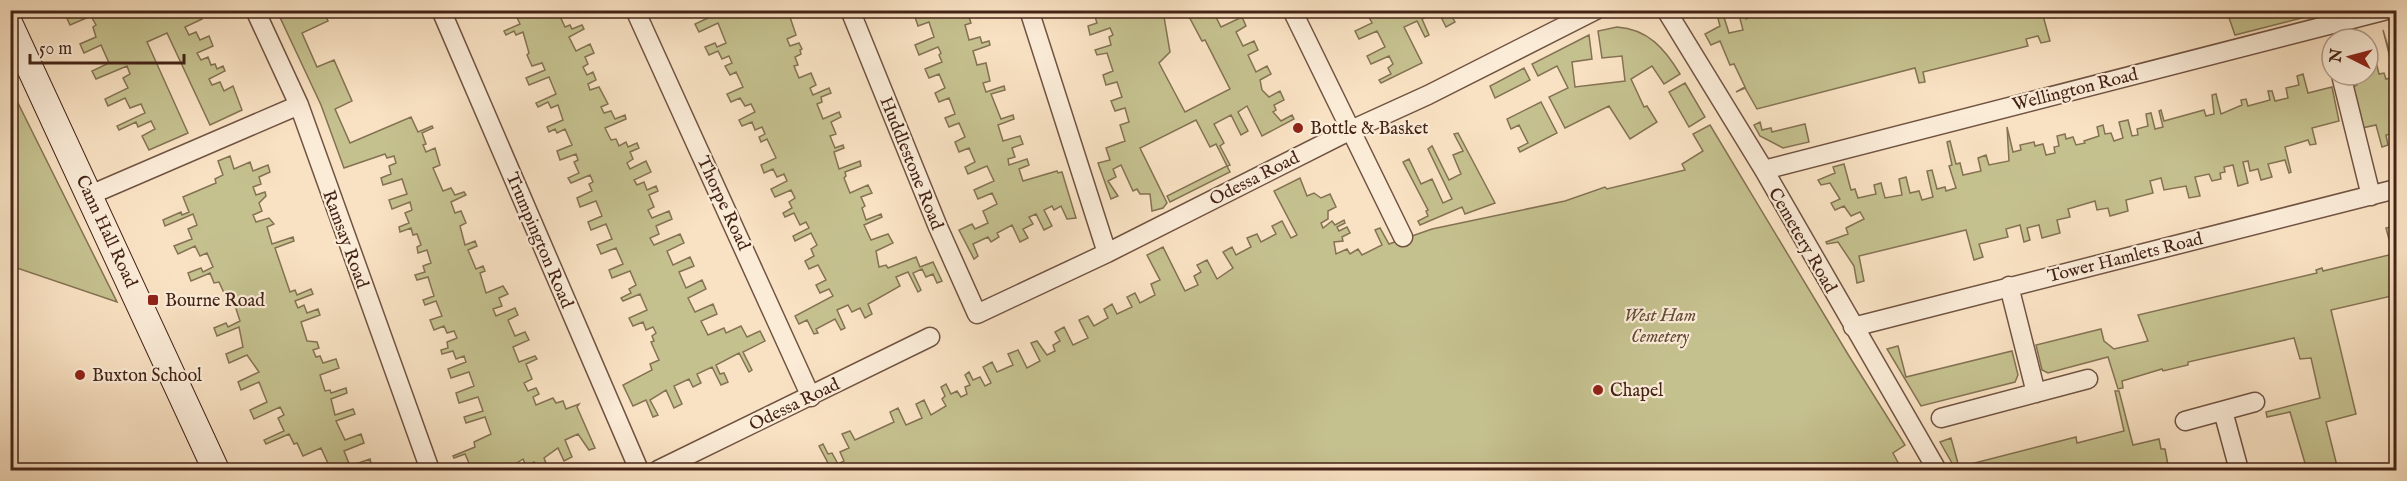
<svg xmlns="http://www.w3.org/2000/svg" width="2407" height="481" font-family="'IM FELL English',serif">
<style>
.green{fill:#c5c18f;stroke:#847253;stroke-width:1.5}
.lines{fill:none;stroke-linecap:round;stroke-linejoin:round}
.street-casing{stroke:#715342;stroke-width:21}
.secondary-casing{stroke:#442317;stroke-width:28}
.street{stroke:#fbecd8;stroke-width:18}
.secondary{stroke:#fbecd8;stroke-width:26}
.poi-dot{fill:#8f2418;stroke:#fbecd8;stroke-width:2}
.labels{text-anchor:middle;stroke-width:4.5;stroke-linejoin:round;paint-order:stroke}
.street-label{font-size:18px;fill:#442317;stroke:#fbecd8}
.poi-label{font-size:18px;fill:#442317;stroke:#fbecd8;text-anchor:start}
.park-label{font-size:18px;font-style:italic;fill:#644a35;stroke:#fbecd8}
</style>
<rect width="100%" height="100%" fill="#f9e2c3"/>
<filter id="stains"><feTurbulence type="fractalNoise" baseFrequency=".00333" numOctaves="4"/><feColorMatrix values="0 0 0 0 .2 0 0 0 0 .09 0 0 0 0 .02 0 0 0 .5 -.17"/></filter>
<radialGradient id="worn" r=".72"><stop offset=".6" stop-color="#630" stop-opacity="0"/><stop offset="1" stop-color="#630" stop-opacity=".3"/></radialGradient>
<path class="green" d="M78,10H194L196,14L207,11L200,14L202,19L185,27L189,35L196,32L200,40L209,36L213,46L197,53L201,60L208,57L211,65L215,64L217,69L223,66L225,71L209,79L212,85L220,82L224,91L233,86L242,110L210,125L167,33L147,42L188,133L149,150L142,136L155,129L151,121L138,127L136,122L119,130L117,126L145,113L141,104L130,108L125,98L108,106L105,99L128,88L123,78L130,74L127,66L96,79L92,71L109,63L101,45L84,53L80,44L96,37L93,27L96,25L91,16L70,25L66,16Z
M781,10L782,13L788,11L796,35L787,39L790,46L799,43L802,49L800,50L801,54L795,57L798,65L794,66L799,78L811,73L816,85L810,88L813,95L829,88L831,93L821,97L822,102L817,104L823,119L839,112L841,117L831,122L836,134L830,136L835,148L843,145L844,148L834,152L839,169L860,161L861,166L845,172L846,176L844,178L850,193L868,185L872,193L861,197L865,206L862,208L866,220L881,214L882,217L864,225L871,240L888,234L893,243L876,251L879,267L886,265L888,268L916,257L920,267L933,262L942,281L937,283L933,274L926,277L922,269L913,273L921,290L918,292L908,272L896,277L900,286L868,304L872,314L865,318L860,308L852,312L848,305L837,310L845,328L841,330L835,319L816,329L818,333L814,334L807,320L799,324L795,316L833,296L829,289L820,293L816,285L826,280L818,265L809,269L805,261L814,256L811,249L817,245L811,233L795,241L793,236L809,228L806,222L800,225L794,213L785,217L783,213L792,208L789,202L795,198L791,190L775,197L771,189L787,181L784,174L777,177L773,169L764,173L761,165L776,158L767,139L761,142L759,137L765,134L762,127L755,130L752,122L742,126L739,120L755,112L751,104L745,106L740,98L731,102L727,94L743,87L736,72L730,75L725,66L732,63L729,56L722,59L718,51L709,55L705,47L715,43L717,47L726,43L718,23L699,32L695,24L710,17L708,11Z
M967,10L979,11L980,14L969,17L971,23L965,25L969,40L980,37L982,43L989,41L990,45L973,51L977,65L986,63L990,81L983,83L986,92L1004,86L1005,90L991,94L1001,119L1013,115L1014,119L998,125L1003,141L1020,136L1023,144L1012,148L1015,157L1008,159L1009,165L1027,159L1029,165L1019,169L1023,181L1057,171L1058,173L1062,172L1076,218L1067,219L1061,206L1054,210L1052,206L1044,210L1052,226L1044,230L1036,214L1029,217L1033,224L1023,229L1028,238L1020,242L1012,225L997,233L999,237L991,242L988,237L973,244L978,256L974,259L959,230L972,224L975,229L988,223L983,211L997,204L992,193L978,199L974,190L994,181L987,166L968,174L965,167L975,162L969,148L959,152L955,142L965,137L959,123L949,127L945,118L955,114L949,98L939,102L935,93L945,88L939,74L929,78L925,69L942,62L939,55L941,53L938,47L919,55L915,45L934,37L929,22L918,26L913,11Z
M1764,10L2045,11L2042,12L2050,41L2041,43L2038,36L2026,39L2028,46L1923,72L1925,82L1919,83L1915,68L1757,109L1745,88L1736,92L1745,87L1734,64L1730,65L1720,41L1711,45L1705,34L1720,26L1716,11H1722L1729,33L1743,30L1738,11H1743L1746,19Z
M277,11H323L328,21L302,33L317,67L334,60L352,101L335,109L350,143L411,117L418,132L432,126L433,128L422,133L426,144L423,145L426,152L435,148L440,165L433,168L443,191L451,188L455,195L464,192L466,195L451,202L455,213L461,211L466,223L460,226L465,245L475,241L477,246L468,250L476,269L483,266L485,271L480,273L486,293L503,286L508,294L499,298L502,306L493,309L496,316L515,308L518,315L508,320L515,336L525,332L529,340L513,347L519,362L535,356L537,359L526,364L532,379L524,383L528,391L536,388L539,394L533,397L536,405L553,398L556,403L563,401L566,409L579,404L577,407L595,448L589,450L578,434L565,440L572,457L564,461L558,448L544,458L548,468L538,470L534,462L526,466L523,459L517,463L520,470H508L506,466L498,470H453L469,463L465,454L454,458L453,456L475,447L474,442L491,434L485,417L466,423L464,417L483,411L478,397L459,403L456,393L474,386L469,372L451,378L448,369L466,362L464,356L456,359L453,351L442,354L441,350L448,348L447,342L457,338L454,331L447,333L444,326L434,330L430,320L442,316L436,301L425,305L423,300L434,296L428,277L417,280L415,275L425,272L423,266L431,263L427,250L418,253L417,247L421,245L417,234L413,235L411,228L400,232L399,227L409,223L405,213L412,210L410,202L392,209L389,200L407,194L402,179L383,185L381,178L391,174L389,166L396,163L394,156L387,158L385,154L344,168L321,105Z
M514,11H561L558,12L565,27L570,25L572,29L582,25L584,29L569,37L576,51L590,44L594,53L585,57L588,64L583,67L587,75L593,72L596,80L588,84L590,90L599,87L608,104L601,107L604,113L611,111L615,119L625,115L626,119L605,128L611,140L616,139L619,146L626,142L628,147L637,143L639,148L630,152L633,159L627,163L630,169L646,161L651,172L634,180L637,185L644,182L647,190L656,186L658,191L649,195L654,207L648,210L652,218L669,211L672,219L656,226L659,234L650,238L654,245L680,234L684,243L667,251L673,265L690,257L694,266L679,272L686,288L702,280L706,289L688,298L695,312L713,304L717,314L701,321L708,335L724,328L726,333L741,326L747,337L760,331L765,341L743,352L752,370L749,372L739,353L716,365L720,374L724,373L728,382L721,385L712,367L697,374L701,383L693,387L689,379L674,386L682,404L674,408L666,390L650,400L658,415L653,417L646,400L633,406L623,385L652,370L650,364L659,360L651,342L654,341L652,336L656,333L653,327L646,330L643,322L633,326L629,318L647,310L640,294L623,301L621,298L631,293L629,289L636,285L630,271L612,278L609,270L623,264L616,248L601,254L597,245L612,239L606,224L591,230L588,222L602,216L596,201L580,207L577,198L592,191L589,184L593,182L590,175L571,183L568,178L579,173L574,162L578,160L576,154L560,160L557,151L572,145L565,129L557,133L555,129L549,132L547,127L563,120L558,105L551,108L548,102L538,107L536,103L556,94L549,77L529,85L526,78L545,70L542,63L532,66L527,55L529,53L523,32L516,35L514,31L506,35L504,31L520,24Z
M1093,11H1163L1170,52L1159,63L1185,112L1230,89L1205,40L1202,41L1186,11H1213L1221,27L1242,17L1246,26L1236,32L1243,46L1254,41L1258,50L1248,55L1256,72L1267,66L1271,74L1260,80L1262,90L1269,97L1280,91L1284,100L1274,105L1276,110L1273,112L1281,121L1292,115L1294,119L1262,136L1247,106L1238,112L1248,131L1241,135L1231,115L1214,124L1224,143L1220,146L1230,165L1227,166L1230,172L1170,202L1167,196L1227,166L1216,144L1210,147L1196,120L1140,148L1167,203L1163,208L1152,211L1150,194H1140L1137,189L1133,191L1121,165L1113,169L1116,177L1108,181L1118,196L1111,199L1098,163L1110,160L1106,148L1125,141L1120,125L1129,122L1125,108L1115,111L1111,101L1122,97L1117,82L1106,85L1103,75L1113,71L1107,53L1097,55L1095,50L1111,45L1109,37L1113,35L1110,28L1090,35L1088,26L1097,23Z
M1366,11H1449L1455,22L1446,27L1438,11L1422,19L1429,35L1425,37L1417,21L1404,27L1422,63L1381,83L1379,80L1391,74L1388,68L1393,64L1389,56L1371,64L1367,56L1385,47L1377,31L1359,39L1355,31L1372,23Z
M2211,11V10L2329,11L2235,35L2227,12L2212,16Z
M1617,27C1648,29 1665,49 1680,74L1664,84L1652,66L1631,79L1644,107L1647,106L1657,122L1630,139L1609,106L1565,128L1549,97L1568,88L1557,66L1538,76L1532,64L1589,35L1592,59L1572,62L1575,87L1625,81L1622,56L1602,58L1598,31Z
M2383,30L2392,60L2396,59V143L2392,134L2386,135L2388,145L2382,147L2376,125L2362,128L2352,87L2357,85L2356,81L2362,79L2361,75H2368V72L2373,70L2370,55L2374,54L2379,74L2384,73L2386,79L2395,77Z
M1524,68L1530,80L1495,98L1490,86Z
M2303,74L2308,93L2332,87L2339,121L2312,128L2316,144L2310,145L2308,140L2285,147L2291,172L2289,173L2285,160L2268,164L2272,177L2261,180L2258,169L2250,171L2248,161L2243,162L2248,183L2238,186L2233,165L2224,167L2225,172L2220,173L2221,179L2212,181L2209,174L2195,177L2200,196L2189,198L2186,186L2164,190L2161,178L2150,181L2153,193L2126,200L2128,211L2110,216L2108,208L2097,210L2095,201L2068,209L2070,217L2057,220L2060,233L2042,238L2039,225L2027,228L2030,240L2024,242L2020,225L2006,229L2008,237L1979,244L1983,257L1974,260L1966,230L1859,256L1864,281L1857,283L1854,266L1838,242L1827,244L1826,242L1848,234L1846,228L1864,219L1860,212L1851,216L1844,206L1835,210L1831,203L1840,199L1830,183L1821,185L1818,180L1835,173L1833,167L1844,164L1851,190L1855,189L1858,198L1876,194L1874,185L1881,183L1885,198L1902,195L1899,179L1906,177L1910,193L1919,191L1922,200L1933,197L1927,171L1932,170L1937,189L1945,187L1946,191L1956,188L1949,166L1952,165L1947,142L1950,141L1956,164L1960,163L1963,175L1981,171L1978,158L1986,155L1989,165L2009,161L2007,127L2013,152L2021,150L2020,145L2034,142L2035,146L2043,144L2046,155L2055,153L2054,147L2059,146L2057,136L2065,134L2066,139L2073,137L2076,145L2085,143L2084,141L2099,136L2097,127L2103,125L2105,134L2111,133L2114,141L2123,138L2119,122L2128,120L2132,136L2138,135L2137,129L2148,126L2146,114L2151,113L2155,129L2163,127L2159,111L2161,110L2164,121L2204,110L2206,116L2214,114L2212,95L2216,94L2221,114L2242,105L2241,100L2246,99L2248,106L2270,100L2268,91H2272L2275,101L2288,98L2286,88L2299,85L2297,76Z
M1685,83L1705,117L1689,127L1669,92Z
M14,95L117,302L11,266L10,96Z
M1541,102L1557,133L1520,152L1518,148L1528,143L1519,125L1511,129L1507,119Z
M1760,122L1762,130L1771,128L1772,132L1805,124L1809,142L1783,148L1760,136L1754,125Z
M1710,125L1849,356L1905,445L1893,453L1902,470H814L828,463L819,446L823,444L828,454L832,453L838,464L844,461L840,452L849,448L842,434L850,431L855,440L894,422L890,412L898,408L906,425L922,418L916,404L924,400L931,415L946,406L942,399L945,396L941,387L946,384L951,394L957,391L961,397L967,394L965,387L970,385L965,375L969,372L973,380L980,377L985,386L991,383L983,367L992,362L997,372L1013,365L1008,354L1018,350L1027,368L1040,361L1031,343L1037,341L1047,355L1055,351L1053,345L1060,341L1055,332L1064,327L1073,345L1088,338L1079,320L1088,316L1094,326L1108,318L1104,309L1112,304L1117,314L1132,307L1127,297L1135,293L1140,303L1155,295L1151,284L1160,280L1147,255L1163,247L1185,291L1198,285L1194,276L1201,272L1197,265L1207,260L1217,279L1233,268L1223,252L1232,247L1236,255L1251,247L1247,238L1257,234L1261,242L1276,234L1272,226L1282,221L1291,238L1297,235L1274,191L1300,178L1307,196L1314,193L1321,198L1330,194L1336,207L1328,211V219L1321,223L1323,228L1332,221L1335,225L1344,220L1345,223L1337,227L1339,231L1347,227L1350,233L1342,237L1343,241L1334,242L1336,254L1347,249L1350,254L1358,249L1362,255L1382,245L1375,230L1380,228L1389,244L1432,229L1565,201L1605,187L1607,189L1685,170L1682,164L1703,151L1693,134Z
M1458,133L1495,203L1465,214L1462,207L1420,225L1418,221L1428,216L1426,211L1428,210L1403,162L1409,159L1421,184L1432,179L1443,203L1452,199L1428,149L1432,146L1449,180L1461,174L1453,155L1463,151L1454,134Z
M230,156L234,169L250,162L253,171L268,165L270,172L259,177L261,184L253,187L256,195L265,192L266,196L259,203L262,211L253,215L256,222L269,218L274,224L267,227L272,244L293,237L294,241L275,248L290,292L295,290L297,295L311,289L313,294L295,301L298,308L304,305L307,313L318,309L320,315L301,322L307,341L317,342L319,348L313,350L316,357L320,356L323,363L336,359L339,368L320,375L325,391L330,390L331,393L346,388L347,393L331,399L335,415L353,409L355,414L336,421L345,440L361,434L364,443L344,451L350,466L370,459L371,463L360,467V470H331L321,448L303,456L297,443L294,444L289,434L266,444L264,440L284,431L278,418L284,415L280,407L254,419L250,410L267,402L259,382L241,390L238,382L259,372L247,355L229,363L226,354L243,347L239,327L217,336L214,328L226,323L228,327L240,321L231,293L225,295L219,282L214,283L210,273L191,281L188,273L201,268L203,272L213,267L207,253L200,256L195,246L178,254L174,246L192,239L188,229L197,225L193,214L165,226L163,220L181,212L182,215L189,212L183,197L216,183L215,179L223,175L218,161Z
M2391,227L2396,247V295L2331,310L2356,414L2326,422L2337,466L2344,465L2346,470H2307L2290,412L2267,417L2266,412L2320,398L2311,358L2300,359L2294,338L2188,362V365L2163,371L2162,369L2122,381L2123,388L2118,389L2108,357L2048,373L2042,370L2036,345L2101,329L2104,341L2114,349L2148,341L2138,315L2317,273L2316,270L2322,268L2323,271L2393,254L2386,228Z
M1898,346L1906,377L2012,351L2018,375L2015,382L1921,406L1887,349Z
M2115,391H2119L2133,445L2159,439L2161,449H2165L2169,470H1956L1940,442L1951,438L1959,467L2076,437L2077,443L2124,431Z"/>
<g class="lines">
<g class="street-casing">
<path id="street" d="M255,10L299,105L430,470
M441,10L639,470
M635,10L811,397
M850,10L938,227L977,314L1107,253L1351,130L1428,95L1596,10
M1029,10L1107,253
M1292,10L1403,237
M1666,10L1764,170L1937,470
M2341,75L2371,196
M1764,170L2387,10
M90,195L299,105
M2009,286L2036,393
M1853,327L2396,189
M2223,411L2239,470
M1941,418L2088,379
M2185,421L2255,402
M658,470L930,337"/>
</g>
<g class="secondary-casing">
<path id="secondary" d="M10,25L216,470"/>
</g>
<use href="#street" class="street"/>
<use href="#secondary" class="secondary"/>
</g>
<g class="poi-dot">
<circle cx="1298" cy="128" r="6"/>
<rect x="147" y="294" width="12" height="12" rx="3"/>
<circle cx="80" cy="375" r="6"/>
<circle cx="1598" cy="390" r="6"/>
</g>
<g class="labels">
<g class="street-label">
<text transform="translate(2075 89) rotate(-14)" y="6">Wellington Road</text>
<text transform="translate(912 163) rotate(68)" y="6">Huddlestone Road</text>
<text transform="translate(1254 178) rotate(-27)" y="6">Odessa Road</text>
<text transform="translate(724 203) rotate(65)" y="6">Thorpe Road</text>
<text transform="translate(107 231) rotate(65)" y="6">Cann Hall Road</text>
<text transform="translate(346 239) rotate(70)" y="6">Ramsay Road</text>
<text transform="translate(540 240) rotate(67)" y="6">Trumpington Road</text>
<text transform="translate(1803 240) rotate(60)" y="6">Cemetery Road</text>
<text transform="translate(2125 257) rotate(-14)" y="6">Tower Hamlets Road</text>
<text transform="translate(794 404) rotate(-26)" y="6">Odessa Road</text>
</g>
<g class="poi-label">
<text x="1310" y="134">Bottle &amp; Basket</text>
<text x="165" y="306">Bourne Road</text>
<text x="92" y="381">Buxton School</text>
<text x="1610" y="396">Chapel</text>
</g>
<g class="park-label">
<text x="1660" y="321">West Ham<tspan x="1660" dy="21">Cemetery</tspan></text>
</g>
</g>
<rect width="2407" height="481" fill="none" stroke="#f9e2c3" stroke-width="36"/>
<rect x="12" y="12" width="2383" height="457" fill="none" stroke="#442317" stroke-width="3"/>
<rect x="18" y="18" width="2371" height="445" fill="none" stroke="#442317" stroke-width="1.5"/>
<g transform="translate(2350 57) rotate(276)"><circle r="28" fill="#fbecd8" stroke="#b29c8b" stroke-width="1.5"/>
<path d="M0-4.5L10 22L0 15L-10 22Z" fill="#8f2418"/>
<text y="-9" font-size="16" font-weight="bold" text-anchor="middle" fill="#442317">N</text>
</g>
<path d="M30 54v9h154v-9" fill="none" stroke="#442317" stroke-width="3"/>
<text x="39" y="54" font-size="18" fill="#442317" stroke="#fbecd8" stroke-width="4.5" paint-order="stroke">50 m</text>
<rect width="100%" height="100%" filter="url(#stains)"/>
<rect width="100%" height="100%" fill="url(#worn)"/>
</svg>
